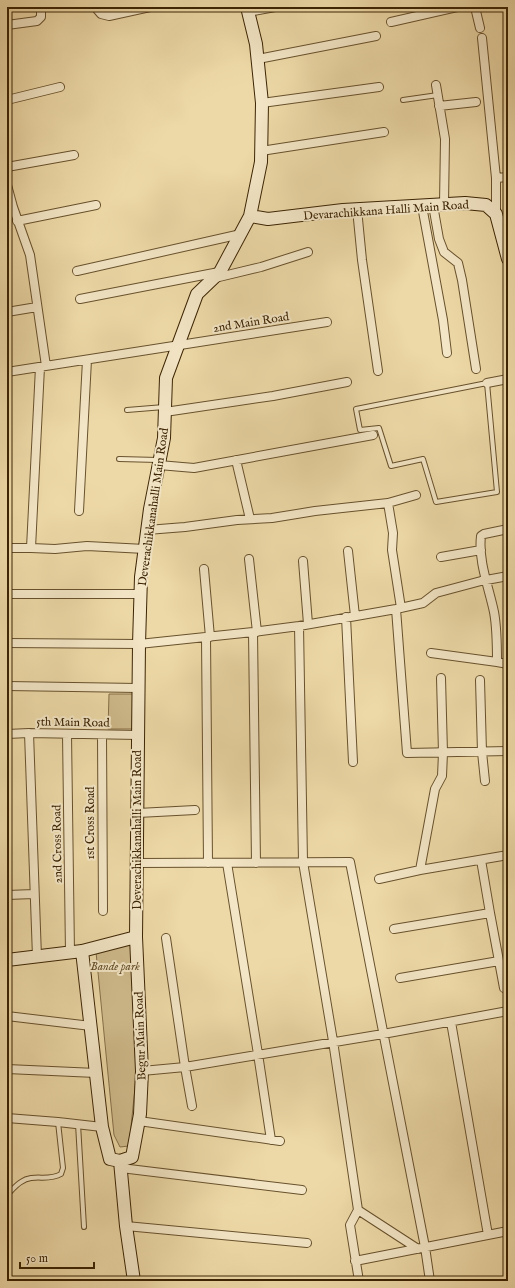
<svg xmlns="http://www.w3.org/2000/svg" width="515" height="1288" font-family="'IM FELL English',serif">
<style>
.green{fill:#cfba8b;stroke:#866f48}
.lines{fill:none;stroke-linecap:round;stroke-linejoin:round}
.lane-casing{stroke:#68512d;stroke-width:6}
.street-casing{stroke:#68512d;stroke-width:10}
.secondary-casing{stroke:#3c2404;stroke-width:14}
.lane{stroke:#f3e6c6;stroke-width:4}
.street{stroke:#f3e6c6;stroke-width:8}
.secondary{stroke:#f3e6c6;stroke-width:12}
.labels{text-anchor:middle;stroke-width:4;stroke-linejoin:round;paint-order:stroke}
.street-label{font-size:12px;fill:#3c2404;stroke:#f3e6c6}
.park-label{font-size:12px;font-style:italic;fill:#614a26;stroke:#f3e6c6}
</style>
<rect width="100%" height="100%" fill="#edd9a7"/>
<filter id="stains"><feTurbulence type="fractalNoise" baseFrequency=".005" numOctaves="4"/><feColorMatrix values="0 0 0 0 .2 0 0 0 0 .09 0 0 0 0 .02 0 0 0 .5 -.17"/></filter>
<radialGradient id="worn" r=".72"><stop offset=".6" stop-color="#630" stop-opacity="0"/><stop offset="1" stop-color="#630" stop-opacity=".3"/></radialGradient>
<path class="green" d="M109,694H133L132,729H108Z
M132,943L136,1078L129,1146L120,1147L114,1135L96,952Z"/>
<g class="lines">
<g class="lane-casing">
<path id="lane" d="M403,100L438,95
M487,383L497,492L436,502L423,459L391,466L379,428L360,430L356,409Z
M127,410L164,407
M119,459L158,460
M78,1124L84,1227
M7,1195C11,1191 16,1185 21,1182C34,1173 47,1182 61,1174L63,1168L58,1122"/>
</g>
<g class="street-casing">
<path id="street" d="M95,7L101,14L109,16L150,7
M475,7L480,28
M248,12L275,7
M391,22L457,7
M7,25L37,21L41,17V7
M482,38L496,178V214
M258,59L376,36
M436,85L445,139L444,204
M7,100L60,87
M262,103L379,87
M439,106L476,102
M261,151L384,132
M7,167L74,155
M496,178L508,177
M7,185L13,207L30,255L46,366
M433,205L439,239L444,252L458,263L462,280L476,369
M422,206L443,320L447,353
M357,209L362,260L378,371
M17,221L96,205
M77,271L241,234
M215,278L261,267L308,252
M80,299L219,272
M7,312L37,307
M7,372L327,322
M487,383L508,379
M165,412L273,396L347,382
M236,460L250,519
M159,465L194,468L373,435
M388,503L416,495
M79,511L87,360
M147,530L185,527L237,520L272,518L315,511L388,503L393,533L392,550L401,608
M7,548H31L55,549L87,546L145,549
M31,548L40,367
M348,551L355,616
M441,557L481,550
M249,559L257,632
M303,561L308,624
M204,569L210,637
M7,594H141
M396,609L407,753L508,751
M346,617L353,762
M299,626L303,862L333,1041L358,1210L350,1225L359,1281
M253,632L256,863
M206,637L208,863
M7,643L139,644L253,632L299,626L396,609L423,603L436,593L481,581L508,576
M431,653L497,662L508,664
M497,662C497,645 497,628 494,612C489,588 478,561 481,536L484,534L508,529
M480,680L482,752L485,781
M7,686L138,688
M29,733L37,957
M7,734L29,733L138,735
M67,734L70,953
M102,735L103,911
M138,813L195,810
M137,863L350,862L425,1247L430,1281
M227,863L258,1054L271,1140
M420,870L435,789L442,776L443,753L441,678
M379,879L420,870L508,855
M7,895L34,894
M394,929L490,913L481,860
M166,938L185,1067L192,1106
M499,961L504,988
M400,978L499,961L490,913
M7,1016L91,1026
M451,1022L488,1235
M7,1069L96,1073
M142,1071L185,1067L383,1034L508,1011
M7,1118L58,1122L102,1127
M139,1121L280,1141
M121,1168L302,1190
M358,1210L418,1249
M126,1226L307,1243
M355,1261L508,1231"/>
</g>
<g class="secondary-casing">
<path id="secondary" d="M250,216L268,219L343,210L465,203L486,205L496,214L508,259
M82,951L102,1127L110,1159L120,1161L132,1157L140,1114L142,1071L136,937L139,644L141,577L150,509L164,438L166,378L197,294L220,272L250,216L261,162L262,103L256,44L247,7
M7,960L82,951L136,937
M120,1161L126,1226L134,1281"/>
</g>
<use href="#lane" class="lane"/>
<use href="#street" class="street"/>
<use href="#secondary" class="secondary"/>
</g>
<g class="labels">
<g class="street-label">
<text transform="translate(386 210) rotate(-4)" y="4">Devarachikkana Halli Main Road</text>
<text transform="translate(251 322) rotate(-9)" y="4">2nd Main Road</text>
<text transform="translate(153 507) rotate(-82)" y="4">Deverachikkanahalli Main Road</text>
<text transform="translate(73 722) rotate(1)" y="4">5th Main Road</text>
<text transform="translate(90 823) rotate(-90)" y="4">1st Cross Road</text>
<text transform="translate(137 830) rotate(-90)" y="4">Deverachikkanahalli Main Road</text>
<text transform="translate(57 844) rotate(-91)" y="4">2nd Cross Road</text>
<text transform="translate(140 1036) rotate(-92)" y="4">Begur Main Road</text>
</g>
<g class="park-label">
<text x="115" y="970">Bande park</text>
</g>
</g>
<rect width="515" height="1288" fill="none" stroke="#edd9a7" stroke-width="24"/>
<rect x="8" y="8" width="499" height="1272" fill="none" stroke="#3c2404" stroke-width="2"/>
<rect x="12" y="12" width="491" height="1264" fill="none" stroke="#3c2404"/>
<path d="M20 1262v6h74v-6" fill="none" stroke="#3c2404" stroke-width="2"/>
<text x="26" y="1262" font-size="12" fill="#3c2404" stroke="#f3e6c6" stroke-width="3" paint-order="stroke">50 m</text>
<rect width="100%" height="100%" filter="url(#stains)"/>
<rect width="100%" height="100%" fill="url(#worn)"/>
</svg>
